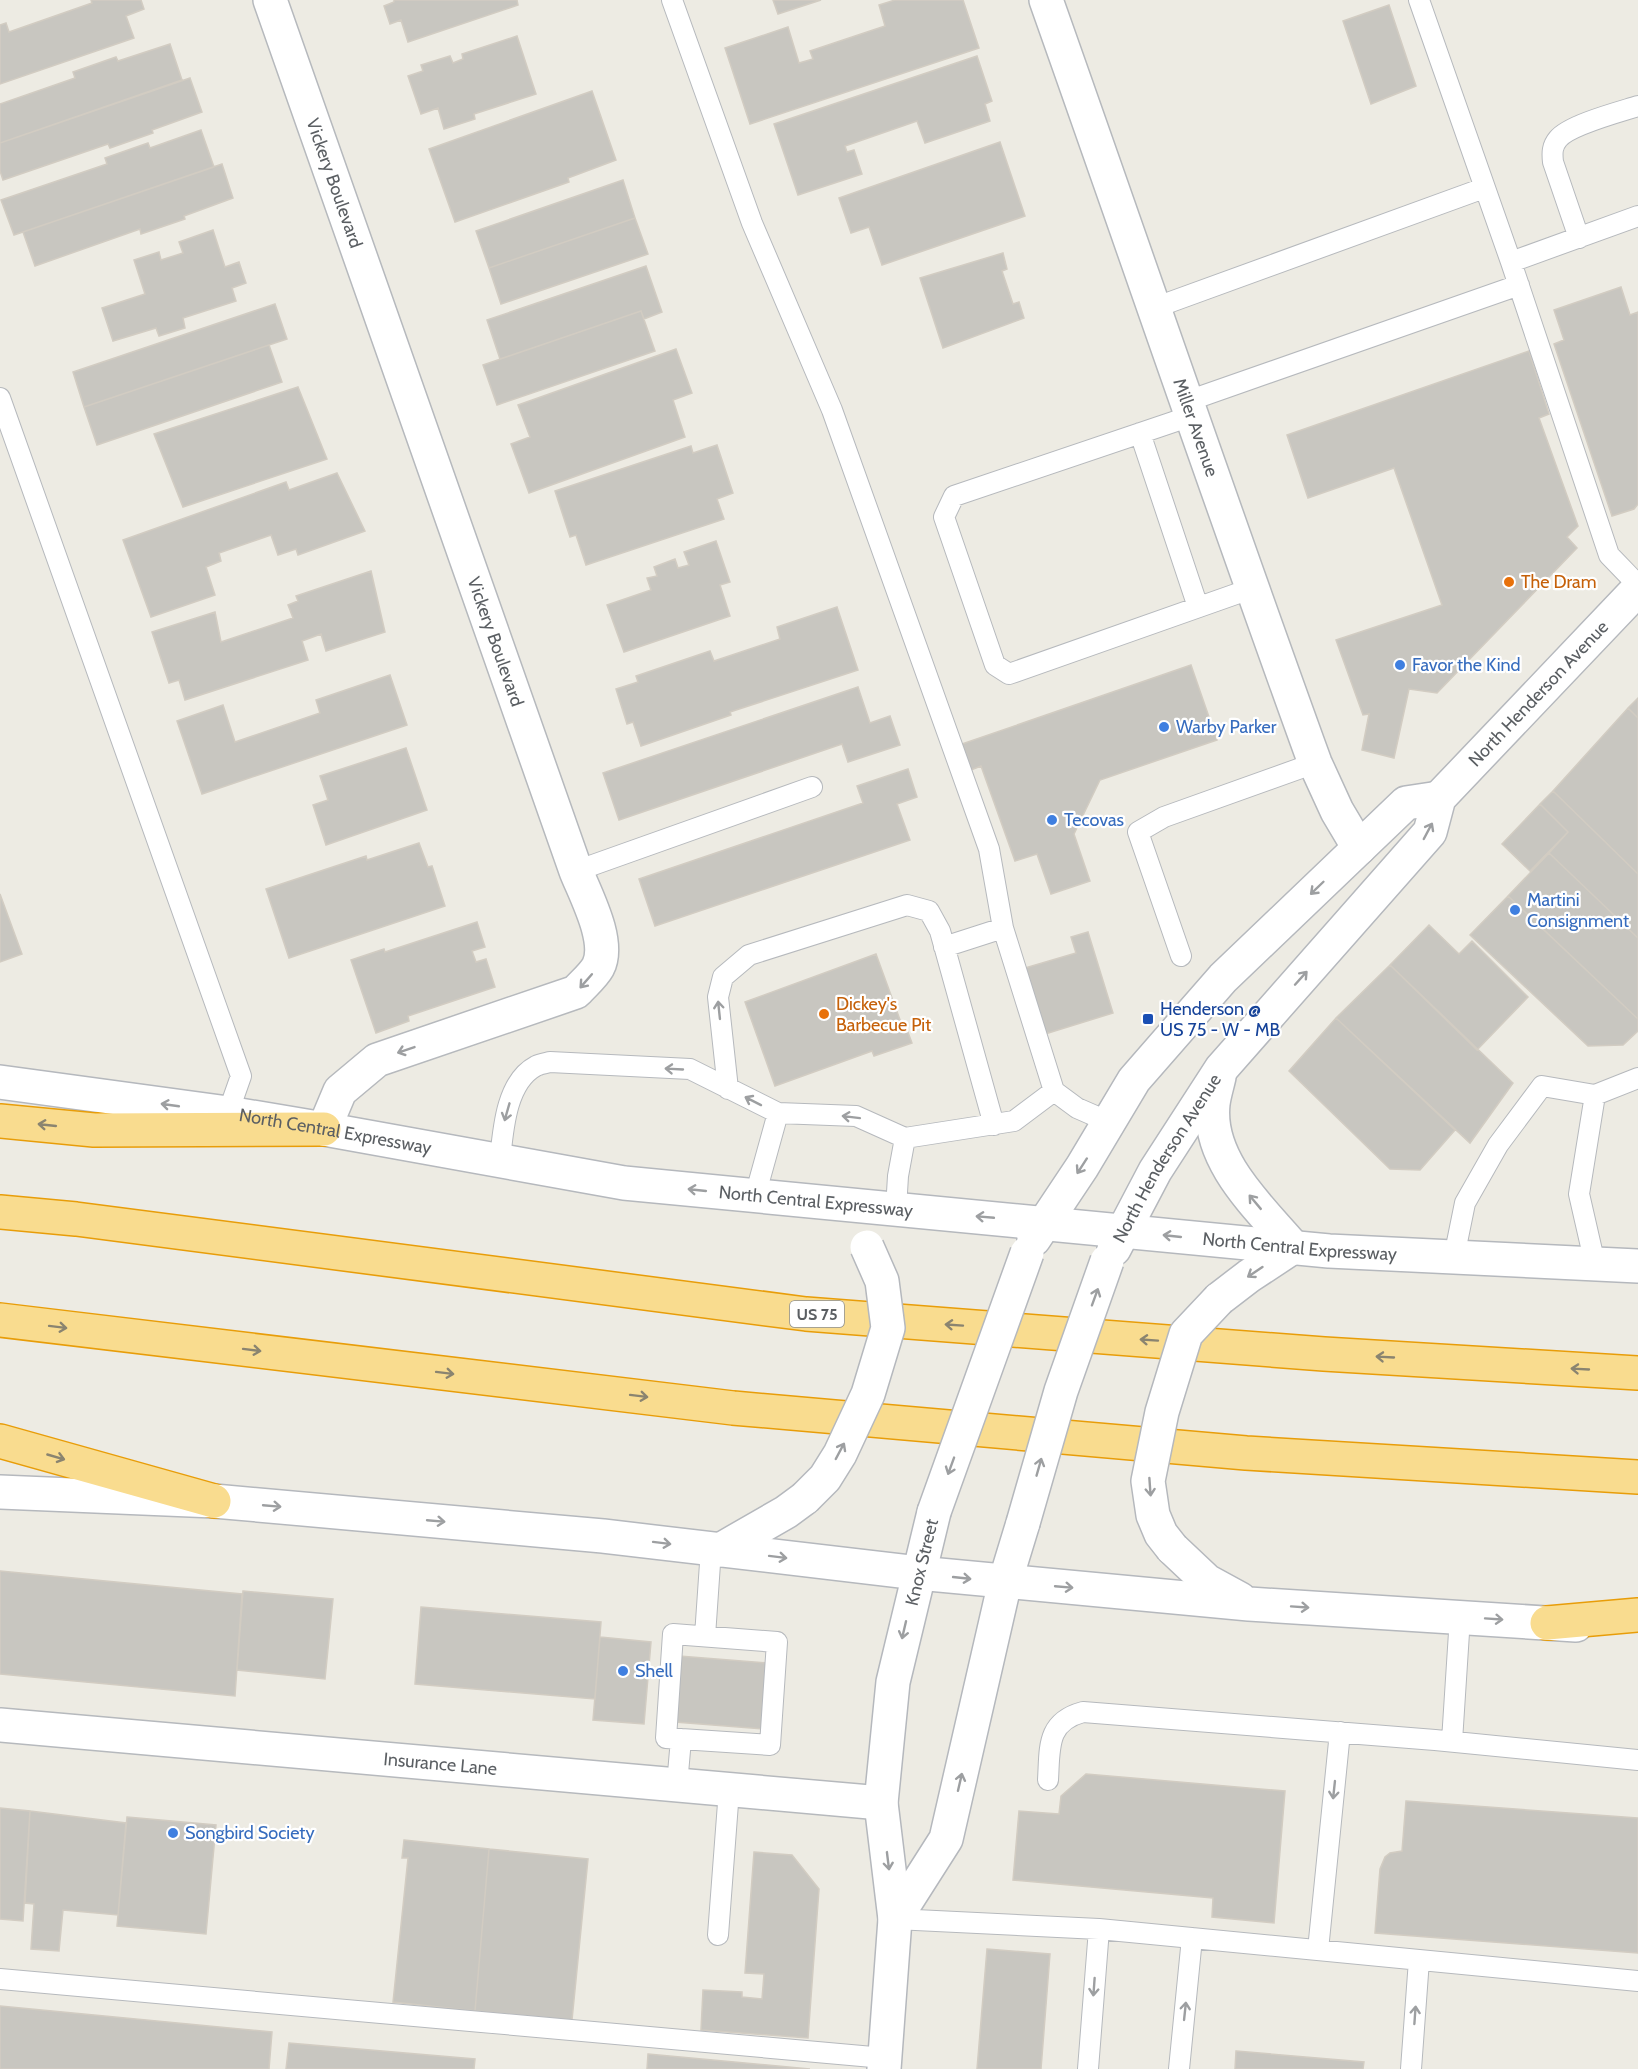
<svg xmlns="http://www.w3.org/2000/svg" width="1638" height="2069" font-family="Cabin,sans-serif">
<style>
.building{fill:#c8c6c0;stroke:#d2ccc2;stroke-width:1.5}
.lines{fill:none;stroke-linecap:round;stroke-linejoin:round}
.lane-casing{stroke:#b6b9bd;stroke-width:22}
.street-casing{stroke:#b6b9bd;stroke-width:36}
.secondary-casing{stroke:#b5b8bd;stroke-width:36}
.highway-casing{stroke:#e89d09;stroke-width:36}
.lane{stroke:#fff;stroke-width:20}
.street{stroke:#fff;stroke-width:33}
.secondary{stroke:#fff;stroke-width:33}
.highway{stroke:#f9dc8f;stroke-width:33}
.secondary-bridge-casing{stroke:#b5b8bd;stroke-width:36;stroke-linecap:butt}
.secondary-bridge{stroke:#fff;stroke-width:33}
.oneway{stroke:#9d9fa1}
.oneway2{stroke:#8a8470}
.food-dot{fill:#e8710a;stroke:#fff;stroke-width:2}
.shop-dot{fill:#3f7fe0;stroke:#fff;stroke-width:2}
.transit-dot{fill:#1a4fb4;stroke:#fff;stroke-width:2}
.labels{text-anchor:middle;stroke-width:4.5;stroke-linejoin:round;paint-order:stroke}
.shield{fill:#fff;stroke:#8c8f92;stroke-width:1.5}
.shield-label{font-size:16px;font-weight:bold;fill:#5b5f63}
.street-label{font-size:18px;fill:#5b5f63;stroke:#fff}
.food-label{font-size:18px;fill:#c56008;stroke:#fff;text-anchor:start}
.shop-label{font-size:18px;fill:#366cbe;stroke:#fff;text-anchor:start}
.transit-label{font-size:18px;fill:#164399;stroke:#fff;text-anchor:start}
</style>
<rect width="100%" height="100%" fill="#edebe3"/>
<path class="building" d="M91,0H141L144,9L126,16L134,38L0,84V25L6,23L9,32L92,3Z
M394,0H517L518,5L408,42L401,20L390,24L384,6L394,2Z
M773,0H821L778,14Z
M895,0H963L979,48L750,124L725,48L788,27L799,63L813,59L810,51L885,26L879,5Z
M1389,5L1416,86L1371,104L1343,21Z
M517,36L536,94L474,114L475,119L444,129L438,108L421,114L408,76L423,71L421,65L450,56L453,63L463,59L462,54Z
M170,44L182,80L0,143V104L75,78L73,72L116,57L118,61Z
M977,56L992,101L985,104L990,121L925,143L917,121L845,146L847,152L854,150L862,174L798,195L774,124Z
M190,78L202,112L152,130L153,133L110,148L108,144L3,180L0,171V143Z
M592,91L616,160L568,178L569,182L455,222L429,149Z
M201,130L214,167L14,235L1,200L107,164L105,158L148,143L150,148Z
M1000,142L1025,216L882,265L869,227L851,233L839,198Z
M222,164L233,198L184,216L185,219L141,234L140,229L35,266L23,232Z
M623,180L635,218L489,268L476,231Z
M635,218L648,254L501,304L489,268Z
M213,230L225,267L239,262L246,283L232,288L236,301L183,318L185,328L159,336L156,328L113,341L102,308L145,294L134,260L159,252L161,260L183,253L179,242Z
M1003,253L1007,269L1002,271L1013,304L1019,302L1024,318L943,348L920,278Z
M646,266L662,312L644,319L641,311L500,359L487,320Z
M1621,287L1630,315L1638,312V504L1634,509L1612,516L1554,344L1564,340L1554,310Z
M275,304L287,339L84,407L73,372Z
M641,311L655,351L497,405L483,365Z
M269,345L282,382L97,445L84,407Z
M676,349L692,393L673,400L685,437L529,493L511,444L530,437L518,405Z
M1529,351L1549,414L1539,418L1578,526L1567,537L1577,548L1437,693L1409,689L1394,758L1362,750L1369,714L1363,715L1336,640L1442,605L1394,468L1308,498L1287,435Z
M298,387L327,459L183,507L154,434Z
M717,445L733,493L717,499L724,519L586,565L576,535L570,537L555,491L691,446L693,453Z
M337,473L365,531L298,555L296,549L278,555L271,535L219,553L221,561L206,567L215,595L151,617L123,540L286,482L289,490Z
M716,541L730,582L720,585L730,616L624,652L607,605L651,590L647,578L657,576L654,567L675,559L678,568L689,565L684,552Z
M371,571L385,632L326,651L321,634L302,641L308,660L185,700L179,680L169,683L152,632L215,612L221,642L293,618L288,605L298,601L296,596Z
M837,607L858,670L730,712L731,715L641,746L633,722L627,724L616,689L638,682L636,676L710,651L714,661L780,639L777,627Z
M1191,665L1217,740L1100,780L1074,834L1090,881L1051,894L1037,854L1015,861L981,766L971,770L962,744Z
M390,675L407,725L202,794L177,721L223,705L235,742L320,713L316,700Z
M858,687L870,723L890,716L900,745L848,762L842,744L619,820L603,773Z
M1638,698V718L1628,708Z
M1628,708L1638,718V874L1553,791Z
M406,748L427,810L326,845L313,805L328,800L320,776Z
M908,769L917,797L897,804L910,840L655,926L639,879L863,803L857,786Z
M1553,791L1638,874V938L1549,853L1568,832L1540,804Z
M1540,804L1568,832L1530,871L1502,844Z
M419,843L428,867L432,866L445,906L289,958L266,889L366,856L367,860Z
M1549,853L1638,938V1019L1508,896Z
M0,894L22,954L0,962Z
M1508,896L1638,1019V1031L1623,1045L1588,1046L1470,935Z
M477,922L485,947L472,951L476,962L486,959L495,987L408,1016L409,1021L376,1033L351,960L384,949L385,952Z
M1429,925L1459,954L1472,941L1528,997L1477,1050L1390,965Z
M1088,932L1113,1013L1045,1034L1025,968L1076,953L1071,937Z
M876,954L903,1028L906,1027L912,1043L874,1056L872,1051L775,1086L745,1002Z
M1390,965L1513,1083L1470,1143L1336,1018Z
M1336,1018L1455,1130L1420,1170L1390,1169L1289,1071Z
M0,1571L242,1594L235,1696L0,1674Z
M243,1591L333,1599L325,1679L237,1670Z
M421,1607L601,1622L595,1699L415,1684Z
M600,1637L651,1642L644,1724L593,1720Z
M679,1656L768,1663L763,1729L675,1722Z
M1086,1774L1285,1791L1274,1923L1212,1917L1213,1898L1013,1880L1019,1811L1059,1814L1061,1796Z
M1406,1801L1638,1818V1953L1375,1933L1380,1869L1385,1857L1390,1853L1402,1851Z
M0,1808L30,1811L23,1921L0,1919Z
M30,1811L126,1823L118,1915L63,1910L59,1951L31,1949L34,1904L25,1903Z
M127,1817L216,1825L206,1934L117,1926Z
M404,1840L489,1849L475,2011L393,2002L408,1858H402Z
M489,1849L588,1859L572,2020L475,2011Z
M754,1852L792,1855L819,1889L808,2038L701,2030L703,1990L742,1992V1997L762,1999L764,1974L745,1973Z
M987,1949L1050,1954L1041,2069H977Z
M0,2006L272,2032L269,2069H0Z
M289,2043L475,2059L474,2069H286Z
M1236,2051L1364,2062L1363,2069H1235Z
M648,2054L810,2069H647Z"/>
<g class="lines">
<g class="lane-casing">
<path id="lane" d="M672,0L752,223L832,410L989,849L1003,928L1054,1091L1077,1108L1109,1122
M1419,0L1511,262L1609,555L1638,585
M1579,238L1553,162C1552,153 1552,146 1558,139C1569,125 1619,112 1638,106
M1511,262L1638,216
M1154,308L1484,188
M0,398L241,1076L228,1113
M1185,402L1519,285
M1191,416L954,496L944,517L995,665L1009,674L1253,588
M1140,433L1198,607
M576,871L812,787
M944,947L1003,928
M1181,956L1138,832L1164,817L1315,763
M728,1089L718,997L723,977L749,955L907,905L929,911L940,931L994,1125
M500,1160C503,1130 506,1082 536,1066C540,1064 546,1063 550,1062L690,1069L778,1113L856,1116L905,1138L1014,1121L1054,1091
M755,1196L778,1113
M896,1209L898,1176L905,1138
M1454,1257L1465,1203L1498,1145L1542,1086L1595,1095
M1595,1264L1579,1194L1595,1095L1638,1078
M673,1634L777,1642L770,1745L666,1738Z
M705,1636L711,1549
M1452,1741L1460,1617
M1048,1780C1050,1748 1046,1722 1083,1712L1435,1740L1638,1760
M677,1785L681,1739
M895,1919L1099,1929L1638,1981
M718,1935L729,1790
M1318,1950L1340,1732
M0,1979L884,2058
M1088,2069L1099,1929
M1179,2069L1192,1938
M1411,2069L1419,1960"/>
</g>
<g class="street-casing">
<g id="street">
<path id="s1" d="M270,0L576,871C586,896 611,942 598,967C593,976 583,984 576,992L377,1060L340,1091L324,1129"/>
<path id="s2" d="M1046,0C1136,254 1223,510 1315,763L1337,811L1359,848"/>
<path id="s3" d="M0,1725L881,1803"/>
</g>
</g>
<g class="secondary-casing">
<g id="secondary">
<path d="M1219,1077C1217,1086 1214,1095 1213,1104C1207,1161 1259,1207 1293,1247"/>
<path id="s4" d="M0,1082L228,1113L324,1129L624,1183L1329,1251L1638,1266"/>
<path d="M1034,1239L1082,1167L1134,1080L1223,978L1406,803L1439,798"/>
<path id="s5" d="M1114,1249L1155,1171L1221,1069L1430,832L1439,798L1638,589"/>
<path d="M1219,1299L1249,1276L1293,1247"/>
<path d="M0,1492L214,1501L603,1536L918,1573L1249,1604L1576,1625"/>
<path d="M1172,1548L1207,1581L1240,1599"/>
<path d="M720,1550L786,1512L805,1498"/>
<path d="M895,1919L946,1839L1005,1582L1023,1523"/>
<path id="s6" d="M884,2069L895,1919L881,1803L893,1682L934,1512"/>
</g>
</g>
<g class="highway-casing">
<path id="highway" d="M0,1121L94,1130L324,1129
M0,1212L76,1219L806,1314L1324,1354L1638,1373
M0,1320L733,1408L1246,1453L1638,1477
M0,1441L214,1501
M1547,1623L1638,1615"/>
</g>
<use href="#lane" class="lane"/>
<use href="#street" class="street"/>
<use href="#secondary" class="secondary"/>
<use href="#highway" class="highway"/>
<g class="secondary-bridge-casing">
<path id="secondary-bridge" d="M805,1498L825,1478L840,1454L868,1394L888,1328L882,1281L867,1247
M934,1512L1027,1253
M1023,1523L1061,1391L1107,1261
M1172,1548L1161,1534L1153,1515L1148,1481L1162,1412L1186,1334L1219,1299"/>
</g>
<use href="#secondary-bridge" class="secondary-bridge"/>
</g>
<defs><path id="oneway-shaft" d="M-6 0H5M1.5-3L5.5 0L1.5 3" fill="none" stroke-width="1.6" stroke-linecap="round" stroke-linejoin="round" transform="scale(1.5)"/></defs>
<g class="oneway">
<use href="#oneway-shaft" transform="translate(1428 831) rotate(-62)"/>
<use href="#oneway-shaft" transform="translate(1317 888) rotate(136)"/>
<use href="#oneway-shaft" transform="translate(1301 978) rotate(-48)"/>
<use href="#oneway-shaft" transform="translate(586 981) rotate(131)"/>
<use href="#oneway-shaft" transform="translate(719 1010) rotate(-96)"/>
<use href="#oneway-shaft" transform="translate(406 1050) rotate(161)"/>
<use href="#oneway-shaft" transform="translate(674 1069) rotate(-177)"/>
<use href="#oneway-shaft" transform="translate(753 1101) rotate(-153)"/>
<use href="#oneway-shaft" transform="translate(170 1105) rotate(-172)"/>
<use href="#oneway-shaft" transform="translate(507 1112) rotate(106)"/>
<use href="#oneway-shaft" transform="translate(851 1117) rotate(-173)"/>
<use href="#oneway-shaft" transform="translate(1082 1166) rotate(123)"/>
<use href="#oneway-shaft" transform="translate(697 1190) rotate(-174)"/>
<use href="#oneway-shaft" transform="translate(1255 1202) rotate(-130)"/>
<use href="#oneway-shaft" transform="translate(985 1217) rotate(-175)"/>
<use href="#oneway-shaft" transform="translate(1172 1236) rotate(-174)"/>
<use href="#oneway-shaft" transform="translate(1255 1272) rotate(146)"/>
<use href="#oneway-shaft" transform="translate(1095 1297) rotate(-70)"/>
<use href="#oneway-shaft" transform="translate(840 1451) rotate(-62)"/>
<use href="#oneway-shaft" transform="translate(951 1466) rotate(110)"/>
<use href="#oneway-shaft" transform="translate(1039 1467) rotate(-74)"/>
<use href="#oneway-shaft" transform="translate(1150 1487) rotate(86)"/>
<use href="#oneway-shaft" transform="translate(272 1506) rotate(5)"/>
<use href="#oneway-shaft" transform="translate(436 1521) rotate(5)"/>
<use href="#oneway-shaft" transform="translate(662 1543) rotate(7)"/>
<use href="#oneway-shaft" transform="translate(778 1557) rotate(7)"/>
<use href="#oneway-shaft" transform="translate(962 1578) rotate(6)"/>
<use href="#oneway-shaft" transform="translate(1064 1587) rotate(5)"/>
<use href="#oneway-shaft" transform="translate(1300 1607) rotate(4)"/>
<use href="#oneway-shaft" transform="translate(1494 1619) rotate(4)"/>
<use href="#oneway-shaft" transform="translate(904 1630) rotate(103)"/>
<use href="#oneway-shaft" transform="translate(960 1782) rotate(-77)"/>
<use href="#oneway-shaft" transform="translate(1334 1790) rotate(96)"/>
<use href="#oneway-shaft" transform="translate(888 1861) rotate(83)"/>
<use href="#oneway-shaft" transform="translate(1094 1987) rotate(94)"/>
<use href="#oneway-shaft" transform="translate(1185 2011) rotate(-84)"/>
<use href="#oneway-shaft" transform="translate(1415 2015) rotate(-86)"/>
</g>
<g class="oneway2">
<use href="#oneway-shaft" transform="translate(47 1125) rotate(-174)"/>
<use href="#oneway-shaft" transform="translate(954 1325) rotate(-176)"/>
<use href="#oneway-shaft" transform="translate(58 1327) rotate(7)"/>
<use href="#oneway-shaft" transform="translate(1149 1340) rotate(-176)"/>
<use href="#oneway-shaft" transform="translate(252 1350) rotate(7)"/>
<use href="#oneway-shaft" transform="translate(1385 1357) rotate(-177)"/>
<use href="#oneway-shaft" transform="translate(1580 1369) rotate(-177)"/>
<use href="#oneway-shaft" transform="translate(445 1373) rotate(7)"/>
<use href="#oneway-shaft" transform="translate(639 1396) rotate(7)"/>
<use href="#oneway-shaft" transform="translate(56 1457) rotate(16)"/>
</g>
<g class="food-dot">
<circle cx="1509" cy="582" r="6"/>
<circle cx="824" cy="1014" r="6"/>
</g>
<g class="shop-dot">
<circle cx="1400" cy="665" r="6"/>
<circle cx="1164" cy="727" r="6"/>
<circle cx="1052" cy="820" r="6"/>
<circle cx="1515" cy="910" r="6"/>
<circle cx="623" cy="1671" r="6"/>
<circle cx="173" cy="1833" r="6"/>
</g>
<rect class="transit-dot" x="1142" y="1013" width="12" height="12" rx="3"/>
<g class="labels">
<rect class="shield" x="790" y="1301" width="54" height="26" rx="4.5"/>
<g class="shield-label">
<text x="817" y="1320">US 75</text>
</g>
<g class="street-label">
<text dy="6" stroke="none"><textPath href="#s1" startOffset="194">Vickery Boulevard</textPath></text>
<text dy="6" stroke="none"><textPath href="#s2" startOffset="453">Miller Avenue</textPath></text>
<text dy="6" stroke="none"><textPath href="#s1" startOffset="680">Vickery Boulevard</textPath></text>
<text dy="6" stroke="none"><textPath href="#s5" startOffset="705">North Henderson Avenue</textPath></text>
<text dy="6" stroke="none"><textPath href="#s4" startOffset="339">North Central Expressway</textPath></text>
<text dy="6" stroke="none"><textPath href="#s5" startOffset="105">North Henderson Avenue</textPath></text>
<text dy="6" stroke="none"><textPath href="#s4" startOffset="825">North Central Expressway</textPath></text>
<text dy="6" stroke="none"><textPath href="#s4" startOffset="1311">North Central Expressway</textPath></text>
<text dy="6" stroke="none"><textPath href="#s6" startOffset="512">Knox Street</textPath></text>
<text dy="6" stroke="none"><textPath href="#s3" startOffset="442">Insurance Lane</textPath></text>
</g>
<g class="food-label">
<text x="1521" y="588">The Dram</text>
<text x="836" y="1010">Dickey's<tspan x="836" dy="21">Barbecue Pit</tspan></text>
</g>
<g class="shop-label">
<text x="1412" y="671">Favor the Kind</text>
<text x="1176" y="733">Warby Parker</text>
<text x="1064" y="826">Tecovas</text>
<text x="1527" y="906">Martini<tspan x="1527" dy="21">Consignment</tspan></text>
<text x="635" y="1677">Shell</text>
<text x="185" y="1839">Songbird Society</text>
</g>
<g class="transit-label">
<text x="1160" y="1015">Henderson @<tspan x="1160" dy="21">US 75 - W - MB</tspan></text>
</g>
</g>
</svg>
